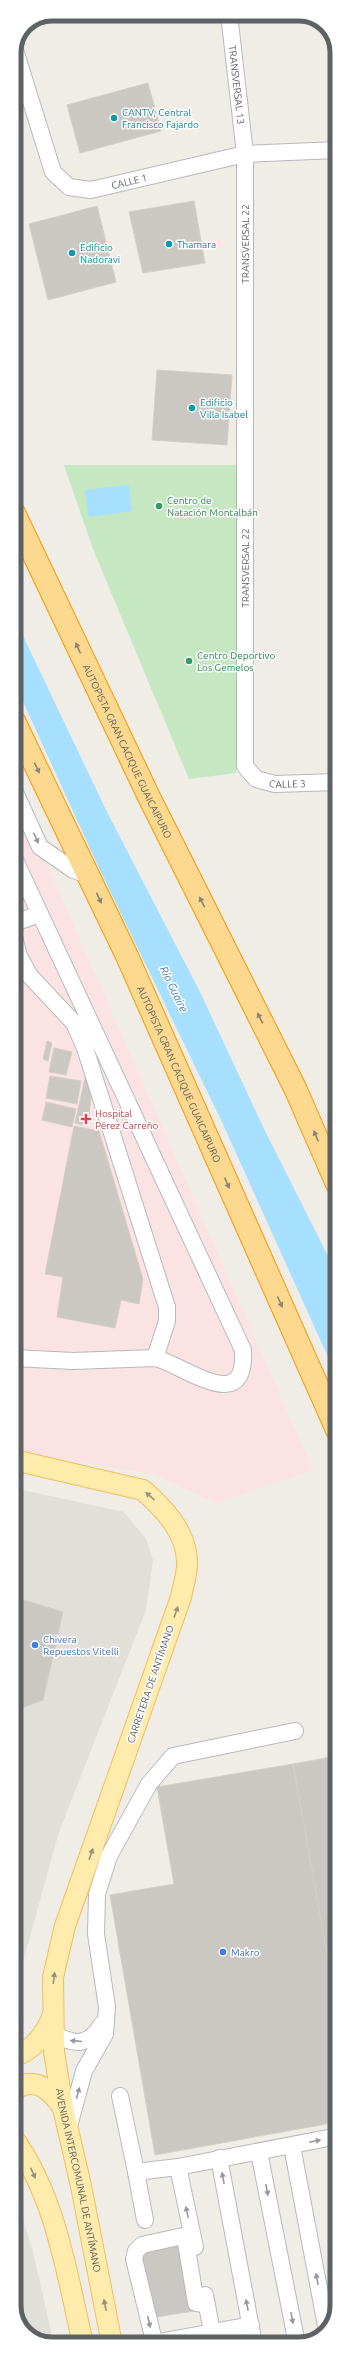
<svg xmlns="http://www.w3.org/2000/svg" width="351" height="2358" font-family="Ubuntu,sans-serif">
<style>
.industrial{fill:#e1dfda}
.medical{fill:#fce3e3}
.green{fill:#c5e7c2}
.water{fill:#a6dfff}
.building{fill:#cbc7c3;stroke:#d5cec4}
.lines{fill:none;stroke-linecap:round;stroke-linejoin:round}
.minor-casing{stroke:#b6b9bc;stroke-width:18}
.major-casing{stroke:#f2bd5d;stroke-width:22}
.highway-casing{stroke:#f59700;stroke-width:24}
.minor{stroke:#fff;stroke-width:16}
.major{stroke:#ffebab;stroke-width:20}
.highway{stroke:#fdd98f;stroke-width:22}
.oneway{fill:#8d8672}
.oneway2{fill:#96999c}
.oneway3{fill:#96927e}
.culture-dot{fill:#0f9aa8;stroke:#fff;stroke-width:1.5}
.leisure-dot{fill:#2e9e5b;stroke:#fff;stroke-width:1.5}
.health-dot{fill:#e0444e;stroke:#fff;stroke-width:1.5}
.shop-dot{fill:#3f7fe0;stroke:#fff;stroke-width:1.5}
.labels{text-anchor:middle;stroke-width:3;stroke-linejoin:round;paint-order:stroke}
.street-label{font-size:10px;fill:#5d6266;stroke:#fff}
.culture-label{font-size:10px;fill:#0d838f;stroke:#fff;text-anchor:start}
.leisure-label{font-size:10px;fill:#27864d;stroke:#fff;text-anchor:start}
.health-label{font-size:10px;fill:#be3a42;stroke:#fff;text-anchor:start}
.shop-label{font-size:10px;fill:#366cbe;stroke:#fff;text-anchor:start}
.water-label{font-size:11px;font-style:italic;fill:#3f7aa9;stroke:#fff}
.rim{fill:none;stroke:#5d6266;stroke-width:5}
</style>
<rect width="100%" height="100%" fill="#f0ede6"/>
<path class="industrial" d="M14,1488L124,1512L146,1539L153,1560L146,1610L59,1832L16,1987L24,2022L14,2029Z
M14,2192L32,2248L54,2344H47L25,2333L14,2311Z"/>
<path class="medical" d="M14,789L313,1470L217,1503L153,1474L55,1458L14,1449Z"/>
<path class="green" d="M64,465H241L236,773L189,779L93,549Z"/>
<path class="water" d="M129,485L132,511L89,517L85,490Z
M14,617L107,812L200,992L265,1131L337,1274V1377L222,1122L98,866L14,682Z"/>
<path class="building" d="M148,83L161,131L80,153L67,105Z
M194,201L205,263L143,273L129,212Z
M97,206L116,282L48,300L29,224Z
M157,370L232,375L227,445L152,440Z
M47,1041L52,1043L48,1061L43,1059Z
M54,1048L72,1052L66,1075L49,1072Z
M86,1074L93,1076L88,1126L75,1123Z
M50,1076L81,1081L77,1104L46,1098Z
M46,1102L76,1109L72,1127L42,1120Z
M74,1126L99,1131L143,1279L139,1304L121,1300L115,1328L57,1317L63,1277L45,1274Z
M14,1597L63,1612L43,1700L14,1711Z
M337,1756V2009L293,1764Z
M293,1764L337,2009V2122L155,2155L110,1895L174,1884L157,1787Z
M185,2245L194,2311L150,2318L140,2252Z"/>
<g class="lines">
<g class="minor-casing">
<g id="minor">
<path id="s1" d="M229,14L245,154V766L256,779L275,784L337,782"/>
<path id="s2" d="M15,50L53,172L69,187L91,190L245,154L337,150"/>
<path d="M14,790L40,847L72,869L89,876"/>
<path d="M14,858L243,1350C247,1418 183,1364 155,1358L73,1361L14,1358"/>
<path d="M14,923L40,914"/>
<path d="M14,937L19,956L30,976L74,1023L85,1048L167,1307V1321L155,1358"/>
<path d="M53,2034C75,2045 88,2047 102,2024"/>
<path d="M120,2096L136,2172L178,2167L333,2137L337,2139"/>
<path d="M68,2130L84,2071L105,2034L107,2007L96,1934L97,1894L109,1856L149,1784L173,1756L295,1731"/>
<path d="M292,2146L327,2331"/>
<path d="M259,2152L297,2344"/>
<path d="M219,2158L254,2344"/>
<path d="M178,2167L195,2247"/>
<path d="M136,2172L145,2220"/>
<path d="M205,2295L212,2332"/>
<path d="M207,2305L196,2303L185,2237L183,2236L142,2245L136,2251L134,2259L154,2341L159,2342L251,2325"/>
</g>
</g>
<g class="major-casing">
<g id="major">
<path id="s3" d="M14,1460L143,1490C164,1509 186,1531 187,1561C188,1572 183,1586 181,1597L65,1926L53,1977L54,2052L63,2108L81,2186L112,2344"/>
<path d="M14,2056C32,2052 46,2033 52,2017"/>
<path d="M14,2090C35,2075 51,2090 63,2108"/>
<path d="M14,2139C56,2198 67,2274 83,2344"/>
</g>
</g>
<g class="highway-casing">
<g id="highway">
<path id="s4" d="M14,513L149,797L295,1088L337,1184"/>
<path id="s5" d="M14,721L127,956L337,1430"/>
</g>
</g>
<use href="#minor" class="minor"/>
<use href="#major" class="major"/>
<use href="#highway" class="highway"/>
</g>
<defs><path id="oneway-solid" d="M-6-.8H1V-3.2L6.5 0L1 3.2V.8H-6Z"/></defs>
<g class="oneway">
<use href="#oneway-solid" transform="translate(78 648) rotate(-115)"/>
<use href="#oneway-solid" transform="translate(37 768) rotate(64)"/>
<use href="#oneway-solid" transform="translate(99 898) rotate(65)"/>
<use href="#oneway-solid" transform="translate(202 902) rotate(-117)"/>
<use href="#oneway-solid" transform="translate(260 1018) rotate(-117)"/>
<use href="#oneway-solid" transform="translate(316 1136) rotate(-113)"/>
<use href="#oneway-solid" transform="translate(227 1183) rotate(66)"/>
<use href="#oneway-solid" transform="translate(280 1302) rotate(66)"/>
</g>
<g class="oneway2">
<use href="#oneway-solid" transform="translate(36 838) rotate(65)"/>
<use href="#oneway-solid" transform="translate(76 2041) rotate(-175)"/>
<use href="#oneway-solid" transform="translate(78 2093) rotate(-75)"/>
<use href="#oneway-solid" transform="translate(315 2141) rotate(-12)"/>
<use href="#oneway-solid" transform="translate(223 2178) rotate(-101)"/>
<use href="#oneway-solid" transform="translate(267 2190) rotate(79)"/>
<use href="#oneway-solid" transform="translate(187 2212) rotate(-102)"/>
<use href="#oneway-solid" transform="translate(317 2279) rotate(-101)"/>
<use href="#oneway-solid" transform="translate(247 2305) rotate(-101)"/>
<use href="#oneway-solid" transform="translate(292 2318) rotate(79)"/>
<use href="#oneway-solid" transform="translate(149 2322) rotate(77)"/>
</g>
<g class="oneway3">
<use href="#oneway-solid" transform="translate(150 1496) rotate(-138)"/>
<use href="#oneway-solid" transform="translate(176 1612) rotate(-71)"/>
<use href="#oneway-solid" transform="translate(91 1854) rotate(-71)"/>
<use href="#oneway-solid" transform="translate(54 1978) rotate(-83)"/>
<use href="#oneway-solid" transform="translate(33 2173) rotate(65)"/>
<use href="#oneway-solid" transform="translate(105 2305) rotate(-101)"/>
</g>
<g class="culture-dot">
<circle cx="114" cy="118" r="4"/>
<circle cx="169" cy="244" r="4"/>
<circle cx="72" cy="253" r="4"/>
<circle cx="192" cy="408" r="4"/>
</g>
<g class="leisure-dot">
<circle cx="159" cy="506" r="4"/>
<circle cx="189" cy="661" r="4"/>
</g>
<path class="health-dot" d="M84 1113h4v4h4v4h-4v4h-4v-4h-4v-4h4z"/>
<g class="shop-dot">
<circle cx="35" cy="1645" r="4"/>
<circle cx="223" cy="1952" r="4"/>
</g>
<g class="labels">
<g class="street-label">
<text dy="4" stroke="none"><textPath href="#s1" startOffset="71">TRANSVERSAL 13</textPath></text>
<text dy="4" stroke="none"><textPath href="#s2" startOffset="211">CALLE 1</textPath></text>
<text transform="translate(245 244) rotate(-90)" y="4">TRANSVERSAL 22</text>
<text transform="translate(245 568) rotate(-90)" y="4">TRANSVERSAL 22</text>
<text dy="4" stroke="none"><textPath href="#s4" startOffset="264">AUTOPISTA GRAN CACIQUE GUAICAIPURO</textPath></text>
<text dy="4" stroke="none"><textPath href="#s1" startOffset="802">CALLE 3</textPath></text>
<text dy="4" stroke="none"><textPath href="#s5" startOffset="390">AUTOPISTA GRAN CACIQUE GUAICAIPURO</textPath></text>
<text transform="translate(150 1684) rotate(-71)" y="4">CARRETERA DE ANTÍMANO</text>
<text dy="4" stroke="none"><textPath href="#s3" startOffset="862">AVENIDA INTERCOMUNAL DE ANTÍMANO</textPath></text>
</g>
<g class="culture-label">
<text x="122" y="116">CANTV, Central<tspan x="122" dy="12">Francisco Fajardo</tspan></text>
<text x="177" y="248">Thamara</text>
<text x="80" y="251">Edificio<tspan x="80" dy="12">Nadoravi</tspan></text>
<text x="200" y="406">Edificio<tspan x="200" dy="12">Villa Isabel</tspan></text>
</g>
<g class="leisure-label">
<text x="167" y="504">Centro de<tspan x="167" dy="12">Natación Montalbán</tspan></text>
<text x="197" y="659">Centro Deportivo<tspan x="197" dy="12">Los Gemelos</tspan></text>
</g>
<g class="health-label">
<text x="95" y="1117">Hospital<tspan x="95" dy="12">Pérez Carreño</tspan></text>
</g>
<g class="shop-label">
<text x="43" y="1643">Chivera<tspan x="43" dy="12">Repuestos Vitelli</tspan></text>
<text x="231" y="1956">Makro</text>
</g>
<g class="water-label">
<text transform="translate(174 989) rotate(64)" y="4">Río Guaire</text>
</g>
</g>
<path d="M0 0H351V2358H0ZM52 21H299A31 31 0 0 1 330 52V2306A31 31 0 0 1 299 2337H52A31 31 0 0 1 21 2306V52A31 31 0 0 1 52 21Z" fill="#fff" fill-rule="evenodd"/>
<path class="rim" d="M52 21H299A31 31 0 0 1 330 52V2306A31 31 0 0 1 299 2337H52A31 31 0 0 1 21 2306V52A31 31 0 0 1 52 21Z"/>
</svg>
